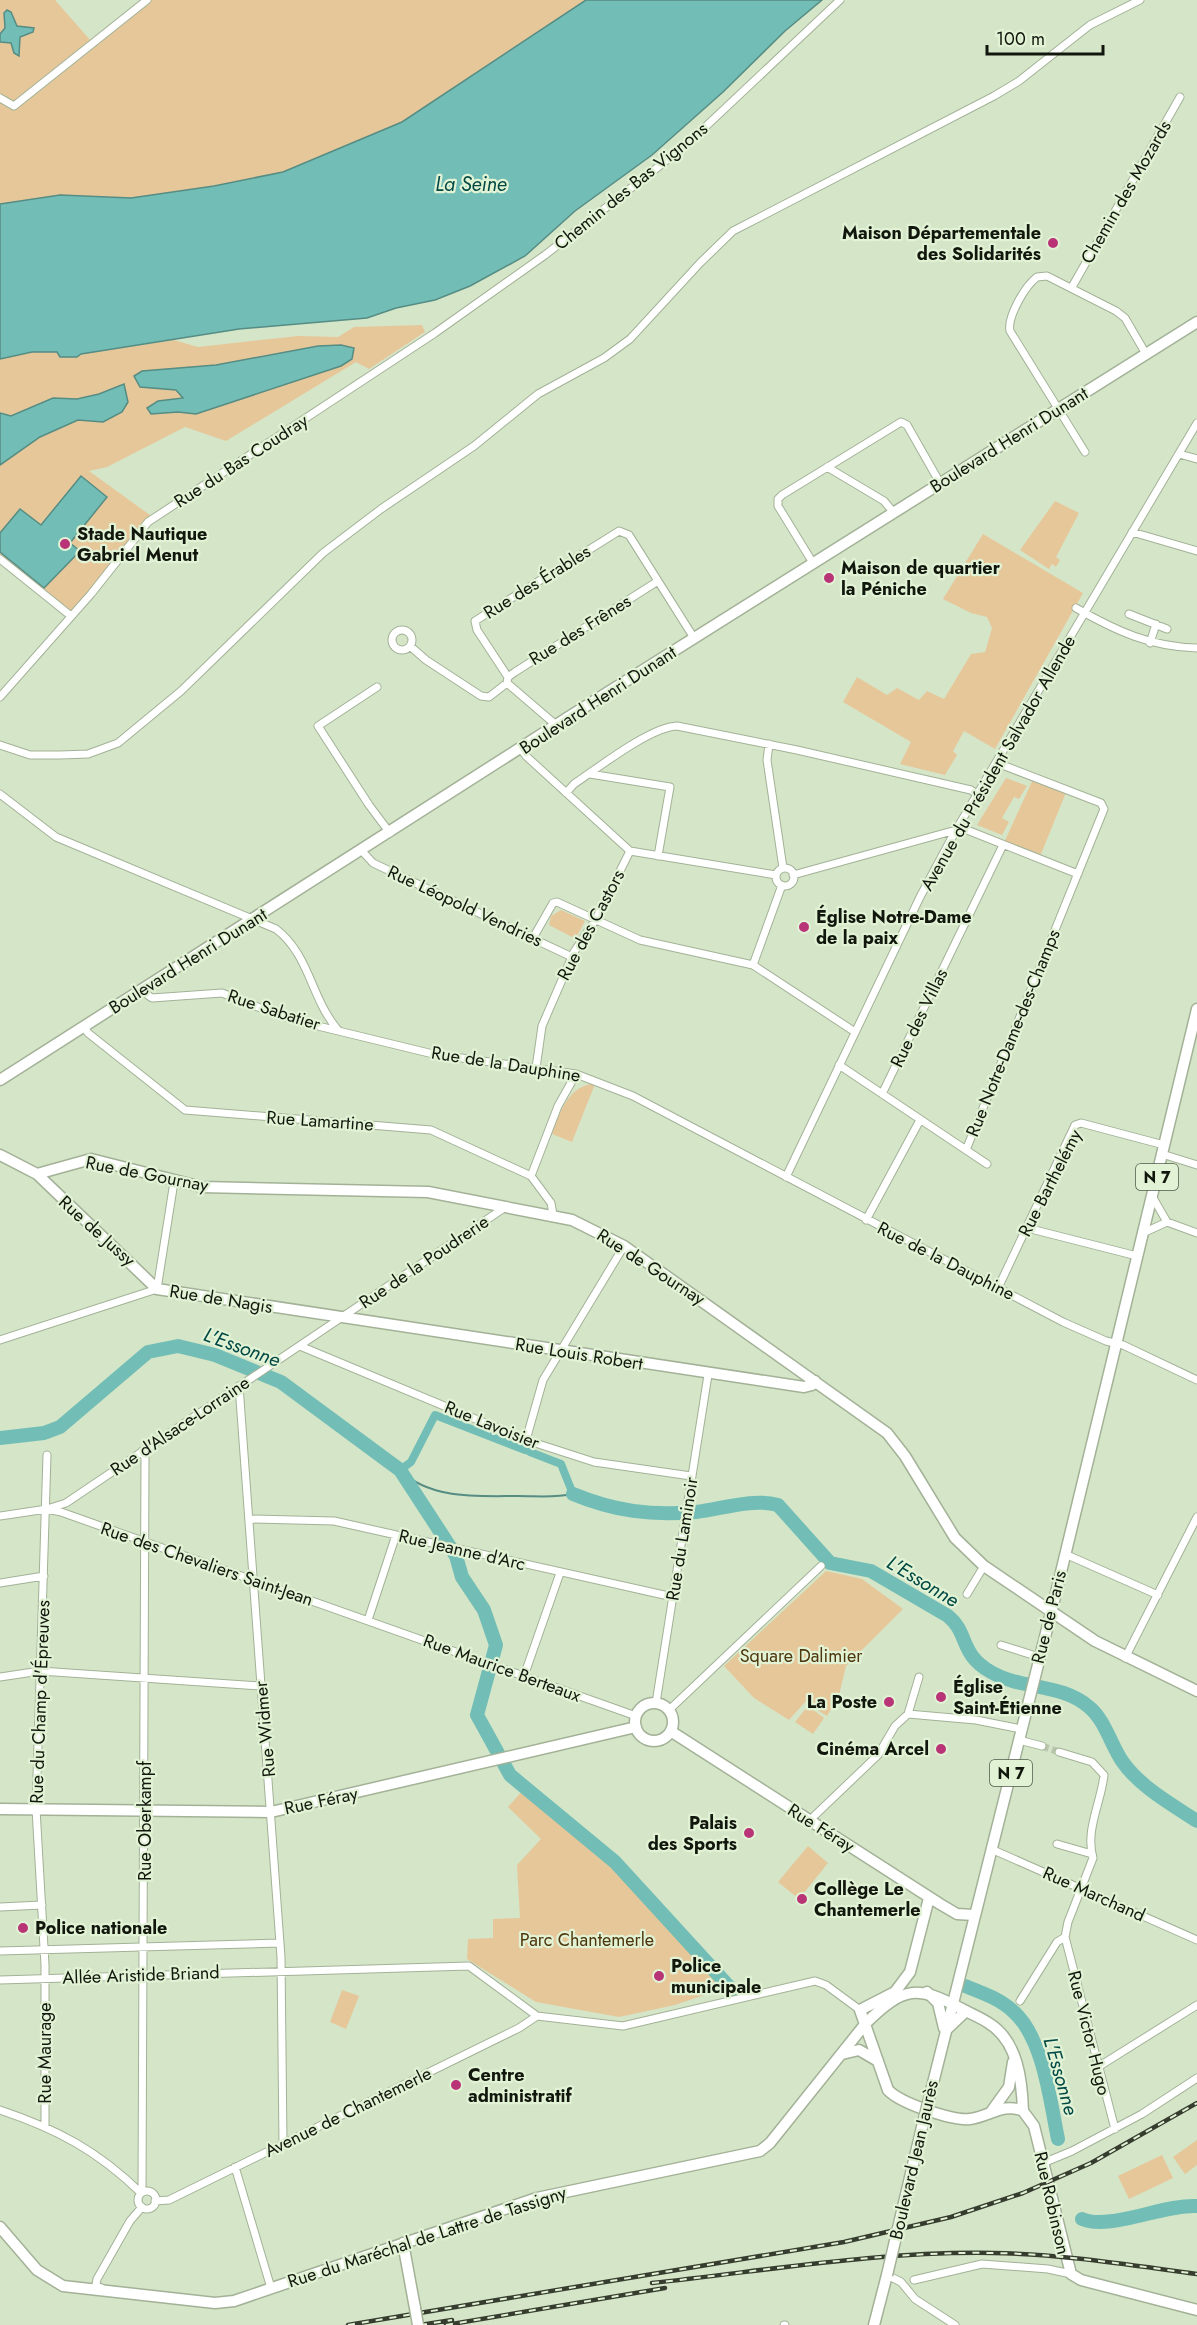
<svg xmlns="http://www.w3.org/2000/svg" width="1197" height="2325" font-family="Jost,sans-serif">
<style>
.green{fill:#e6c79a}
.water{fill:#72beb6;stroke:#558c83;stroke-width:1.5}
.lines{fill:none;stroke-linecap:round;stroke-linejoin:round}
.stream{stroke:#558c83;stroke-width:2}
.canal{stroke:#72beb6;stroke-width:8}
.river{stroke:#72beb6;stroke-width:14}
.street-tunnel{stroke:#b8c6ac;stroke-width:7;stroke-dasharray:7 3.5;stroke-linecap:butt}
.street-casing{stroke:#a3b297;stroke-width:9}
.secondary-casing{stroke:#a3b297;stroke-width:13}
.primary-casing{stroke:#a3b297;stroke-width:13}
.street{stroke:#fff;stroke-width:7}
.secondary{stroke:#fff;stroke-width:10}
.primary{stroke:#fff;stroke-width:10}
.rail-casing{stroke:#363d2f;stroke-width:4.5}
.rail{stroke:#e2f2d5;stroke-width:2;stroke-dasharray:7;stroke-linecap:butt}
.secondary-bridge-casing{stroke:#a3b297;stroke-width:13;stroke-linecap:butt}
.primary-bridge-casing{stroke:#a3b297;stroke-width:13;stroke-linecap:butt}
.secondary-bridge{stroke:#fff;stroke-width:10}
.primary-bridge{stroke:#fff;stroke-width:10}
.poi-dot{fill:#b93477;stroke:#e2f2d5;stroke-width:2}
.labels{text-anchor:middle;stroke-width:4.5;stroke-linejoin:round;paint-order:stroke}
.shield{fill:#e2f2d5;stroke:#505949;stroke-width:1.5}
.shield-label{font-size:16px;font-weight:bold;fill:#12170d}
.street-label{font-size:18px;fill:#12170d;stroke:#e2f2d5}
.poi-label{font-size:18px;font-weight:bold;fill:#12170d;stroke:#e2f2d5;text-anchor:start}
.park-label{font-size:18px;fill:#4d350c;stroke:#e2f2d5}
.water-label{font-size:20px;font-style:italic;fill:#004944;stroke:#e2f2d5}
</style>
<rect width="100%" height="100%" fill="#d5e5c8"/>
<path class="green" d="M0,0H55L91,41L143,0H586L402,122L283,172L214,186L131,198L60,195L0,204Z
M422,325L425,332L369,369L356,362L226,441L185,427L107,467L89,471L154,518L71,616L0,559V359L39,351L57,352L77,357L81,354L174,340L198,347L298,336L338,337L354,327Z
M1055,501L1079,513L1056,557L1060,560L1056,567L1052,564L1049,569L1020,550Z
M983,534L1083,593L995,749L964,731L953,751L957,755L945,775L900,764L911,742L843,702L857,677L887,695L897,688L919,700L927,691L944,699L971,654L985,652L992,628L987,617L971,613L943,599Z
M1034,777L1067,790L1039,859L1003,845Z
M1006,778L1027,786L1019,799L1014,797L1002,818L1009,822L1002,835L977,825Z
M561,910L585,921L577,936L572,937L549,925L551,916Z
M595,1084L572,1142L552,1134C559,1114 569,1084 595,1084Z
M826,1571L862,1579L903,1609L846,1666L839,1695L827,1716L805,1702L789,1720L754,1698L724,1666Z
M808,1706L824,1718L813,1734L795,1722Z
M523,1790L624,1877L725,1988L675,2005L619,2017L536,2002L467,1959L468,1939L493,1938V1919L520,1918L517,1865L541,1839L508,1807Z
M808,1846L828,1863L799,1899L778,1882Z
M342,1990L359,1996L346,2029L330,2022Z
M1197,2140V2165L1185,2174L1173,2157Z
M1162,2155L1173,2178L1129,2199L1118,2176Z"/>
<path class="water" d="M586,0H822L785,31L723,92L652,155L575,211L525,256L470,286L435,300L396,308L367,318L239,329L81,354L77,357H60L57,352H32L0,359V204L60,195L131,198L214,186L283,172L402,122Z
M7,10L11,12L17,26L34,28L33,32L20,37L19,56L14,53L11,43L0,42V34L5,28L4,13Z
M341,345L354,348L352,359L341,366L196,414L178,412L151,414L147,408L158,401L183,398L176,390L140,387L134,376L142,371L216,365L318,346Z
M124,384L128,402L122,412L103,422L78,420L40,437L0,465V413L11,416L53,398L77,399L99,394Z
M81,476L107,497L70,543L80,551L44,588L0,552V533L20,509L41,525Z"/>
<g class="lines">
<path class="stream" d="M400,1470C430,1500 479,1496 518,1496C538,1496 554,1498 573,1494"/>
<path class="canal" d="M530,1452L561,1464L573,1494
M400,1470L411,1462L435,1415L525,1450"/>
<path class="river" d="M0,1438L44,1433L60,1427L148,1352L178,1346L215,1355L281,1382L400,1470L456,1556L462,1577L484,1610L496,1645L477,1715L510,1775L615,1862L733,1991
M573,1494C614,1511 651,1516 696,1512C722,1509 752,1498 778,1505L830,1563L871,1571L948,1616C969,1633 959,1654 991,1672C1022,1690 1061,1683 1089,1707C1105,1720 1111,1745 1122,1761C1140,1787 1171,1804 1197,1821
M965,1986C983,1993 1000,1999 1014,2012C1044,2040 1050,2101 1058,2139
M1082,2219C1108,2231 1164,2204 1197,2206"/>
<path class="street-tunnel" d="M1042,1746L1059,1752"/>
<g class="street-casing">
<path id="street" d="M0,98L14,106L147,0
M1072,287L1180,97
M1085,452L1010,331C1007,317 1025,286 1037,277L1047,276L1116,311L1125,318L1146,354
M1179,454L1197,459
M827,467L884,501L894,513
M1132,532L1197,551
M0,559L71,616
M813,563L778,506V499L782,495L901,422L907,425L940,483
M1076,608C1116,631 1151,647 1197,648
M1129,614L1167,629
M392 640a10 10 0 1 1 20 0a10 10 0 1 1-20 0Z
M1150,643L1156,624
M410,646L426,660L481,696L489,697L507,683L508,677L515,672L658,581
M508,677L477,630L475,621L619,531L629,535L694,638
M507,683L556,725
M377,687L318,726L369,805L390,833
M0,697L91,594L148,522L435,333L545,255L685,146L840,0
M769,744L767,760L783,868
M0,745L30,755H60L88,754L118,743L181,691L323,553L381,509L474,446L538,394L604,358L630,339L700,263L733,231L994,96L1019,81L1090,25L1140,0
M521,749L526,756L630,851L776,875
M590,774L670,787L658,856
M566,793L574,784C598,768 650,727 677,726L797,750L971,790L978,795
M0,794L56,837L276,929C310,955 311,999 338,1030
M362,851L373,863L572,957
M776 877a9 9 0 1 1 18 0a9 9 0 1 1-18 0Z
M793,875L956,830H967L1078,874
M533,938L553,903L557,902L640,940L753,965L855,1032
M753,965L782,885
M142,991L152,998L222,993L281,1016L322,1027L433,1054L576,1074L633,1096L1063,1322L1106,1341L1123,1345L1197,1380
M84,1027L88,1033L185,1110L431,1130L531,1176L551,1203L553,1215
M839,1065L987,1164
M536,1068L542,1026L574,952L596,919L630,851
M882,1094L1003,845
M966,1150L1104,809L1101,803L997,763
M1162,1154L1197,1165
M531,1176L558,1106L576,1074
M786,1177L920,897L956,830L1197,423
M1152,1196L1167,1222
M866,1220L920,1120
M1167,1222L1197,1233
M1027,1228L1137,1256
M1143,1233L1167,1222
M998,1288L1075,1125L1081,1123L1164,1145
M0,1340L157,1289L174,1182
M300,1346L526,1440L594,1462L691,1476
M239,1386L281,1957L283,2144
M526,1440L543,1380L624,1246
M142,1451L145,1458L142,2192
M47,1509L61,1512L636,1716
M0,1516L47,1509L66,1503L507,1206
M250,1519L334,1521L673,1597
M1065,1554L1158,1595
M0,1583L44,1576
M967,1594L984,1566
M368,1620L396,1535
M1001,1645L1039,1657
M1125,1658L1197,1517
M524,1676L560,1573
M0,1677L40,1671L261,1686
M656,1703L708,1375
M669,1710L821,1566
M908,1714L919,1677
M1019,1740L1042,1746
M1059,1752L1092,1762L1104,1775C1101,1803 1085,1830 1093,1858L1068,1922L1065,1937L1115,2129
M810,1820L878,1755L895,1726L908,1714L976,1720L1021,1729
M1057,1844L1092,1854
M991,1849L1197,1940
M0,1907L42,1905
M0,1951L280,1943
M0,1980L469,1966L537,2016L623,2026L815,1981L826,1985L860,2010
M1020,2001L1057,1942L1065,1937
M1098,2067L1197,2005
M0,2110C57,2129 98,2151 141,2193
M45,2127V1965L36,1809L47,1455
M1043,2163L1072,2151L1142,2114L1197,2078
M235,2167L271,2288
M138 2200a9 9 0 1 1 18 0a9 9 0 1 1-18 0Z
M155,2201L169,2200L519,2028L537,2016
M887,2275L901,2282L915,2299L955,2325
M914,2280L982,2264L1048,2269L1071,2274
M103,2289L96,2285L97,2279L130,2221L142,2207
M784,2325H785"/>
</g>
<g class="secondary-casing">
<path id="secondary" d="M0,1080L567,718L1197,322
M0,1155L37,1174L91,1159L202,1187L428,1192L572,1220L624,1246L887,1433L905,1456L955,1538L984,1566L1095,1641L1197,1691
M37,1174L157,1289L804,1387L812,1385L815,1381
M635 1722a19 19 0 1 1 38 0a19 19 0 1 1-38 0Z
M672,1732L940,1904L957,1914L974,1915
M0,1809L271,1812L636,1727
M929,1898L910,1972L895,1992L860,2010L888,2090C900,2103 952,2121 970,2119C988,2117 1004,2102 1023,2111L1034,2126L1071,2274L1081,2280L1197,2310
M842,2054L859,2050L878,2061
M991,2112L1009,2087L1013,2062
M0,2227L37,2270L63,2286L215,2303L234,2301L537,2198L760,2151L770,2143L866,2023C904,1986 917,1985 962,2009C971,2014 982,2018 990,2024C1018,2042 1022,2081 1023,2111
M403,2243L415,2308"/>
</g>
<g class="primary-casing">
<path id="primary" d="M927,1992L938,2003L944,2028
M947,2029L966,2011
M930,2095L1055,1597L1197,1009
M903,2207L922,2127
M874,2325L887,2275"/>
</g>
<use href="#street" class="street"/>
<use href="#secondary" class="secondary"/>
<use href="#primary" class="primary"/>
<g class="rail-casing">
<path id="rail" d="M652,2283C765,2271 879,2251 993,2253C1062,2254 1129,2265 1197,2274
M348,2325L844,2242L951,2217L1023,2193L1091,2163L1197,2103
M420,2325L452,2320
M446,2325L665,2288"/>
</g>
<use href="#rail" class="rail"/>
<g class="secondary-bridge-casing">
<path id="secondary-bridge" d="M415,2308L418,2325"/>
</g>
<g class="primary-bridge-casing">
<path id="primary-bridge" d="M922,2127L930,2095
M887,2275L903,2207"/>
</g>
<use href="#secondary-bridge" class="secondary-bridge"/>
<use href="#primary-bridge" class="primary-bridge"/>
</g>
<g class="poi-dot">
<circle cx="1053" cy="243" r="6"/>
<circle cx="65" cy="544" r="6"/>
<circle cx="829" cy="578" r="6"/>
<circle cx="804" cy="927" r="6"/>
<circle cx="941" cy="1697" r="6"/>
<circle cx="889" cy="1702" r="6"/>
<circle cx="941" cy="1749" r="6"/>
<circle cx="749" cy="1833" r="6"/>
<circle cx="802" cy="1899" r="6"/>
<circle cx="23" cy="1928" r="6"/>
<circle cx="659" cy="1976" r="6"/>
<circle cx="456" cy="2085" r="6"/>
</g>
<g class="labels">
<g class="shield">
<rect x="1136" y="1164" width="42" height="26" rx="4.5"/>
<rect x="990" y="1760" width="42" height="26" rx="4.5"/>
</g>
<g class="shield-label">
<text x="1157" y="1183">N 7</text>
<text x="1011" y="1779">N 7</text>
</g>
<g class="street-label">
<text transform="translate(631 186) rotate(-39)" y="6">Chemin des Bas Vignons</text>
<text transform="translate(1126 192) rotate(-60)" y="6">Chemin des Mozards</text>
<text transform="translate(1009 440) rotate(-32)" y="6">Boulevard Henri Dunant</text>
<text transform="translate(241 461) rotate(-33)" y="6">Rue du Bas Coudray</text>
<text transform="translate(537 582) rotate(-32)" y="6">Rue des Érables</text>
<text transform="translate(580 630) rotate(-32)" y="6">Rue des Frênes</text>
<text transform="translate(598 700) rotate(-33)" y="6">Boulevard Henri Dunant</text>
<text transform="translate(998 763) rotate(-60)" y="6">Avenue du Président Salvador Allende</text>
<text transform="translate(465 906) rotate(25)" y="6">Rue Léopold Vendries</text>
<text transform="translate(591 925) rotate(-62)" y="6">Rue des Castors</text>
<text transform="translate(188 961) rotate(-32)" y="6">Boulevard Henri Dunant</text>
<text transform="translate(274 1010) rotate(18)" y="6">Rue Sabatier</text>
<text transform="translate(919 1018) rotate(-64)" y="6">Rue des Villas</text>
<text transform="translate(1013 1033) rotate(-68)" y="6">Rue Notre-Dame-des-Champs</text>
<text transform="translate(506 1064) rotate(9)" y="6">Rue de la Dauphine</text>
<text transform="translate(320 1121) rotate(4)" y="6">Rue Lamartine</text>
<text transform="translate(147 1174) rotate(11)" y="6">Rue de Gournay</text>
<text transform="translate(1050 1183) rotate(-63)" y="6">Rue Barthelémy</text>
<text transform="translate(97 1231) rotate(42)" y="6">Rue de Jussy</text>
<text transform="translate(946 1261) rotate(27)" y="6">Rue de la Dauphine</text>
<text transform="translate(424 1262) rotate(-34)" y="6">Rue de la Poudrerie</text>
<text transform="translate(651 1267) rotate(33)" y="6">Rue de Gournay</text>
<text transform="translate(221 1299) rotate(9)" y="6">Rue de Nagis</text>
<text transform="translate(579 1354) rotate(9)" y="6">Rue Louis Robert</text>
<text transform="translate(492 1425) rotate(22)" y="6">Rue Lavoisier</text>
<text transform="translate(180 1426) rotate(-34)" y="6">Rue d'Alsace-Lorraine</text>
<text transform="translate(682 1539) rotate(-81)" y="6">Rue du Laminoir</text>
<text transform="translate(462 1550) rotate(13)" y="6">Rue Jeanne d'Arc</text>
<text transform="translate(207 1564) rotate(19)" y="6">Rue des Chevaliers Saint-Jean</text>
<text transform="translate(1049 1617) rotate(-76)" y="6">Rue de Paris</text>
<text transform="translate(502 1668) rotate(20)" y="6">Rue Maurice Berteaux</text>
<text transform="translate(40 1702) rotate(-88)" y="6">Rue du Champ d'Épreuves</text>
<text transform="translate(265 1729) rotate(-95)" y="6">Rue Widmer</text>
<text transform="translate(321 1801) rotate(-12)" y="6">Rue Féray</text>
<text transform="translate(145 1821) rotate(-90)" y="6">Rue Oberkampf</text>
<text transform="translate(821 1828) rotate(32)" y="6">Rue Féray</text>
<text transform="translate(1094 1894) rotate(24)" y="6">Rue Marchand</text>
<text transform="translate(141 1975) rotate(-2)" y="6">Allée Aristide Briand</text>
<text transform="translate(1089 2033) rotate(76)" y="6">Rue Victor Hugo</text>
<text transform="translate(45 2053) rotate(-90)" y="6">Rue Maurage</text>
<text transform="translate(348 2112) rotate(-26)" y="6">Avenue de Chantemerle</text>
<text transform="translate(914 2160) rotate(-77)" y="6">Boulevard Jean Jaurès</text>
<text transform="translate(1052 2203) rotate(77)" y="6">Rue Robinson</text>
<text transform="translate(427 2237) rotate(-18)" y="6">Rue du Maréchal de Lattre de Tassigny</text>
</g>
<g class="poi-label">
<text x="1041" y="239" text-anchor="end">Maison Départementale<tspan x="1041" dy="21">des Solidarités</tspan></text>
<text x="77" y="540">Stade Nautique<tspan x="77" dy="21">Gabriel Menut</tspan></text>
<text x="841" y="574">Maison de quartier<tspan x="841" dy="21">la Péniche</tspan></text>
<text x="816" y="923">Église Notre-Dame<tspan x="816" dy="21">de la paix</tspan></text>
<text x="953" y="1693">Église<tspan x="953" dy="21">Saint-Étienne</tspan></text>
<text x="877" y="1708" text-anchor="end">La Poste</text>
<text x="929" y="1755" text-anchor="end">Cinéma Arcel</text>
<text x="737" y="1829" text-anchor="end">Palais<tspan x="737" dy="21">des Sports</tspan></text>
<text x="814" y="1895">Collège Le<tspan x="814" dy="21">Chantemerle</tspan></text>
<text x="35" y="1934">Police nationale</text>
<text x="671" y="1972">Police<tspan x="671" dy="21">municipale</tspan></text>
<text x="468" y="2081">Centre<tspan x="468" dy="21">administratif</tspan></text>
</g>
<g class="park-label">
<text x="801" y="1662">Square Dalimier</text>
<text x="587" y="1946">Parc Chantemerle</text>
</g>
<g class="water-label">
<text x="471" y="191">La Seine</text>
<text transform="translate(242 1347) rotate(20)" y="7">L'Essonne</text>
<text transform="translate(923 1581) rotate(31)" y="7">L'Essonne</text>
<text transform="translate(1061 2076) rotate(74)" y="7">L'Essonne</text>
</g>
</g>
<path d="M987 45v9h116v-9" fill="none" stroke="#12170d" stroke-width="3"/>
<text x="996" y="45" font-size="18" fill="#12170d" stroke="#e2f2d5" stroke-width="4.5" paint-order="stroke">100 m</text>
</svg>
